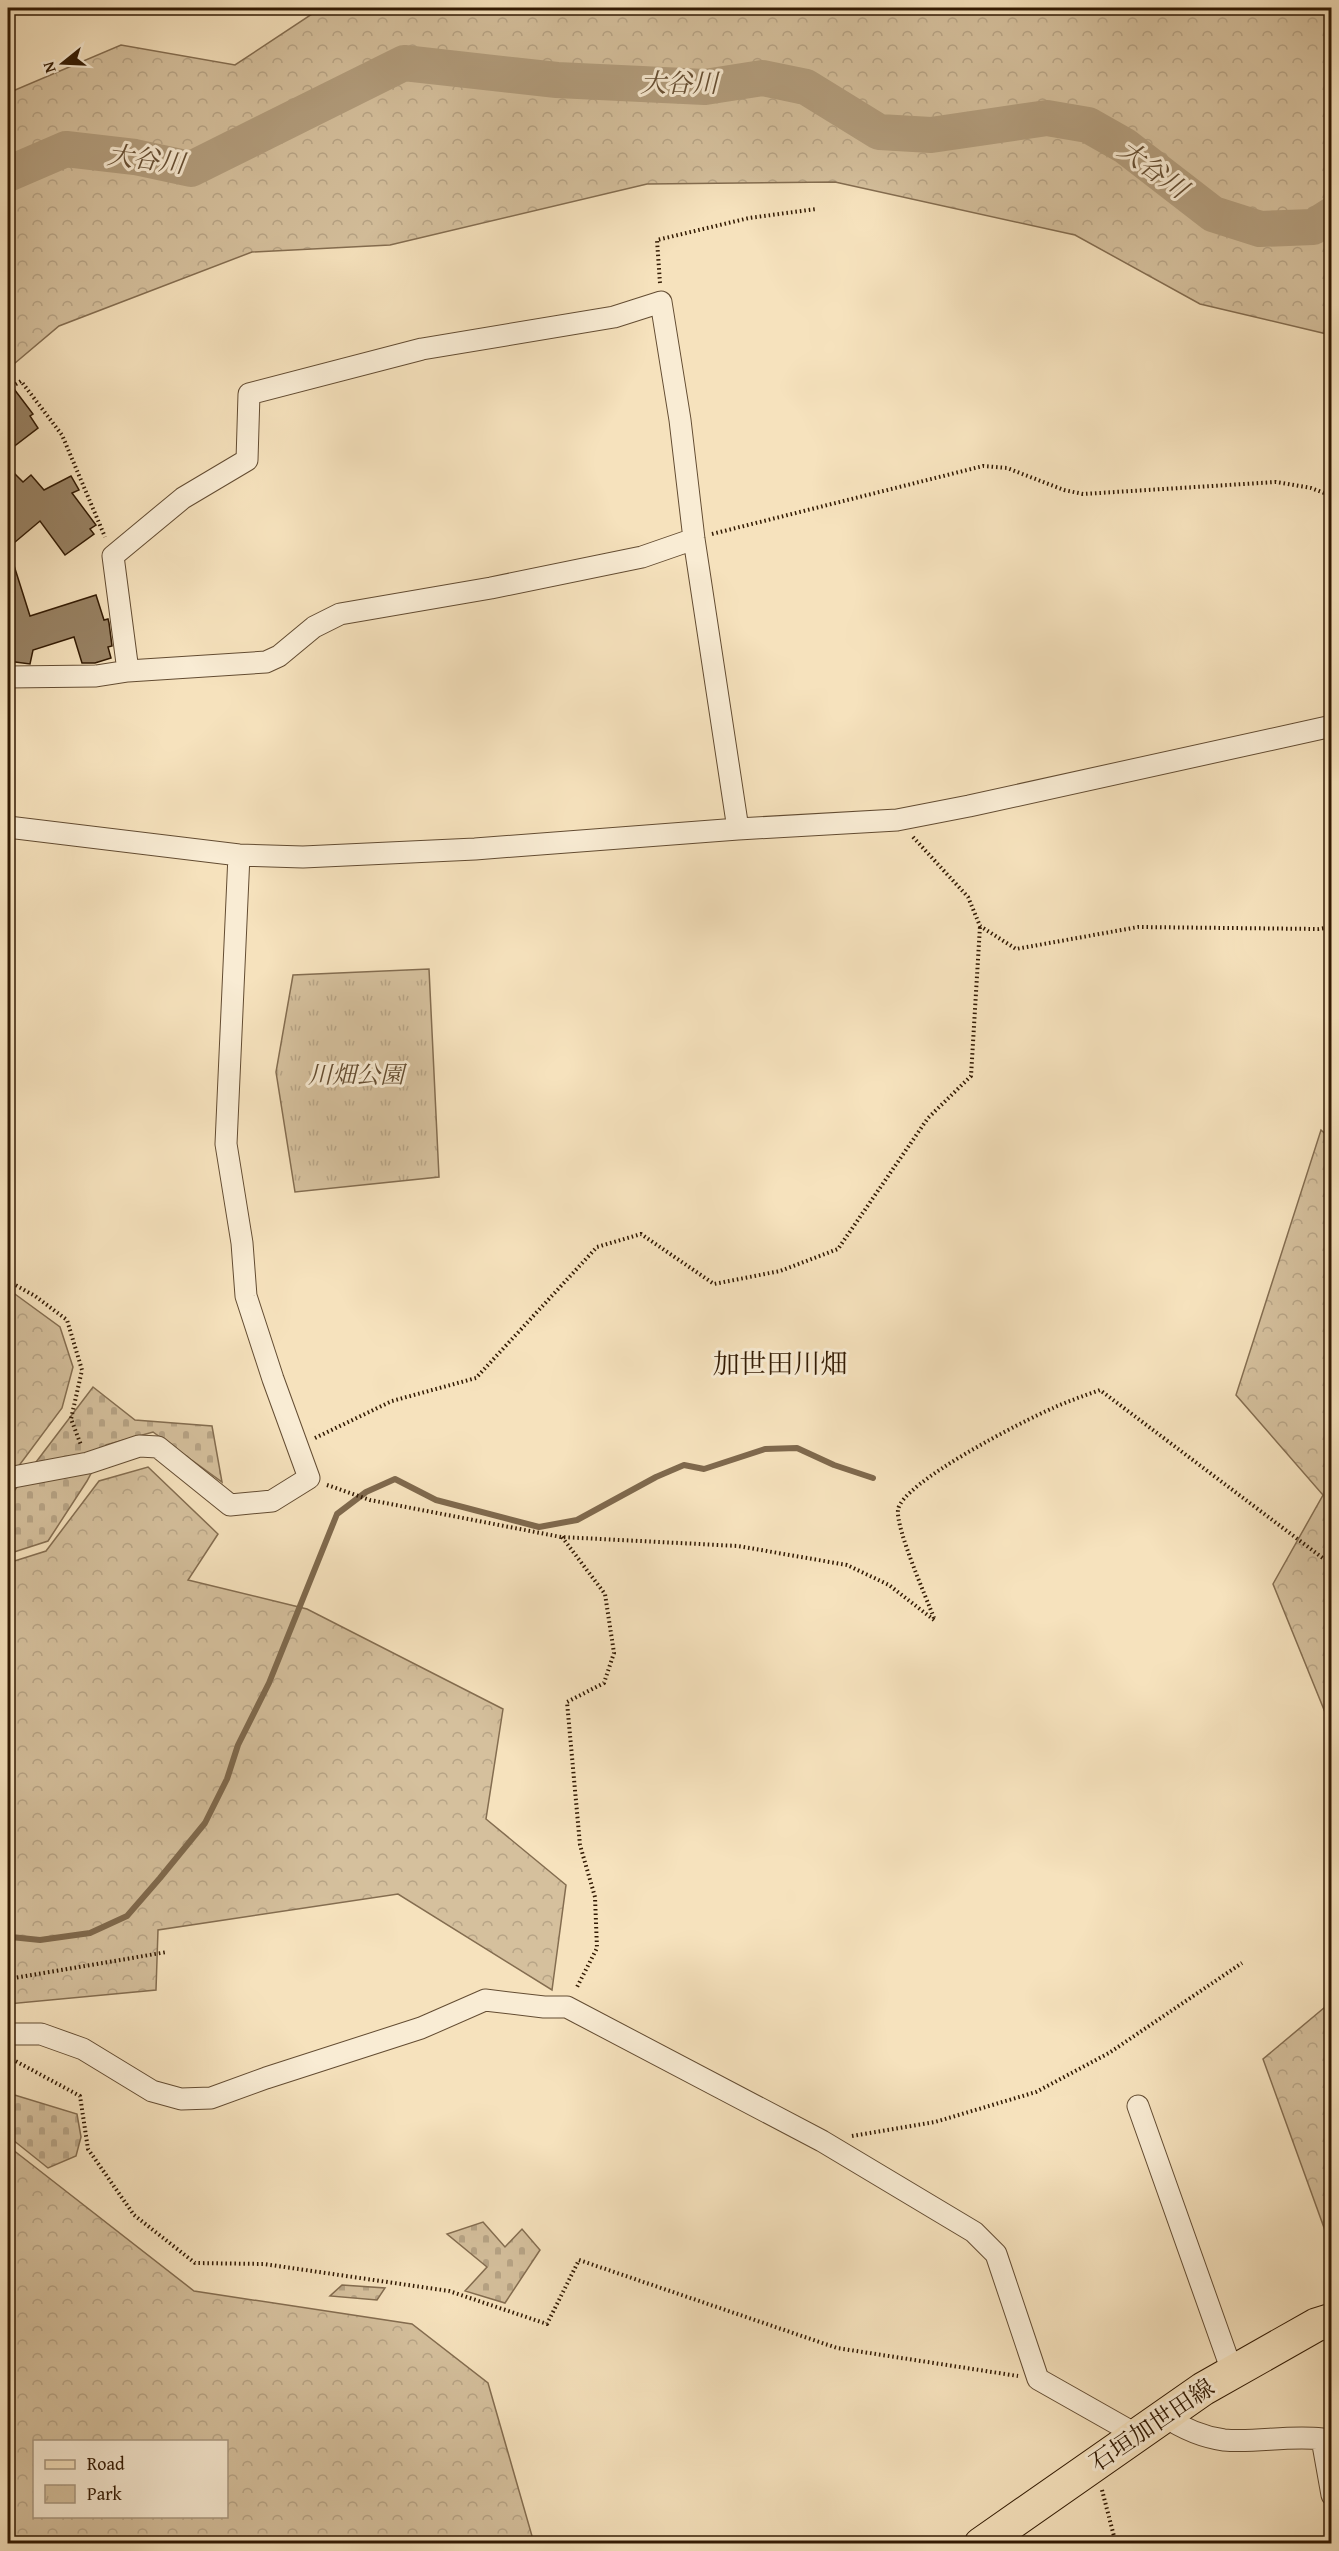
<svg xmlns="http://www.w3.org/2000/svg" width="1339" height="2551" font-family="'Gentium Book Plus','Noto Serif JP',serif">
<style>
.forest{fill:url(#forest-crowns);stroke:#846d50;stroke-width:1.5;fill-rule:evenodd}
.cemetery{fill:url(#cemetery-stones);stroke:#846d50;stroke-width:1.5}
.park{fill:url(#park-tufts);stroke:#846d50;stroke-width:1.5}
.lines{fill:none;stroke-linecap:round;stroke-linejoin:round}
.stream{stroke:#7f694d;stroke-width:6}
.river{stroke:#b39e7e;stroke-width:36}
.building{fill:#988264;stroke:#321a03;stroke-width:1.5}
.street-casing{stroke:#634c32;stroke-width:23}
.primary-casing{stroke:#321a03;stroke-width:35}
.path{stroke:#321a03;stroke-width:4;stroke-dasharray:1.5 3;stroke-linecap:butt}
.street{stroke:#f9ecd4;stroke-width:21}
.primary{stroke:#f6e2bd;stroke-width:33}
.labels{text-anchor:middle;stroke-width:6;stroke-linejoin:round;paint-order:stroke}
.park-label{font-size:24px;font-style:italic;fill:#634c31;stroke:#f9ecd4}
.street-label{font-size:24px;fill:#321a03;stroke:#f9ecd4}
.water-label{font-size:26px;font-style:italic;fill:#664f34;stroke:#f9ecd4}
.quarter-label{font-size:27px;fill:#321a03;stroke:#f9ecd4}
</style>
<defs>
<pattern id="forest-crowns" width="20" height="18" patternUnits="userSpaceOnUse" patternTransform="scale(1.5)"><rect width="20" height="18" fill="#d5c09d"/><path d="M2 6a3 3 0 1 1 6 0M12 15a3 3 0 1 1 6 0" fill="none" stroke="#b7a486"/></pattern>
<pattern id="cemetery-stones" width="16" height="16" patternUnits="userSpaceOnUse" patternTransform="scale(1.5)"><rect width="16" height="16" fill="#d5c09d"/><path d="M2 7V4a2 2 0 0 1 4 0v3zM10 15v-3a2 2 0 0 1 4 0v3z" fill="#b7a486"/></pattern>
<pattern id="park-tufts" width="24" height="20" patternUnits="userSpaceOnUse" patternTransform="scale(1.5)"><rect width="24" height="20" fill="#d5c09d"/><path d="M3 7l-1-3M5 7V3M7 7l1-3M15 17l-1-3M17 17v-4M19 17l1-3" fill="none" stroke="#b7a486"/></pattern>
</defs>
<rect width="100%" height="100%" fill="#f6e2bd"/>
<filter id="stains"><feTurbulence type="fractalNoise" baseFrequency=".00333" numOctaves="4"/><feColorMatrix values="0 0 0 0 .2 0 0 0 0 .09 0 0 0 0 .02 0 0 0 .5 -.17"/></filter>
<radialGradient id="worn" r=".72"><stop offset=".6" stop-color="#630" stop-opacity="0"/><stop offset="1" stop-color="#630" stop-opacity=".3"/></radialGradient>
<path class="forest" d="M321,8H1071L1079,11L1111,8H1331V335L1200,304L1075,235L835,182L647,184L390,245L252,252L59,326L8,369V93L121,45L235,65Z
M1321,1130L1332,1140L1331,1727L1273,1584L1323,1495L1236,1395Z
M8,1289L60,1327L73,1367L62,1408L15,1471H8Z
M148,1467L218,1534L188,1580L307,1609L503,1709L486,1819L566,1885L552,1990L398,1894L158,1930L156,1990L8,2004V1563L46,1551L99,1481Z
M1331,2002V2247L1263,2059Z
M8,2146L194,2291L412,2324L488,2383L534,2543H8ZM34,2442H226V2516H34Z"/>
<path class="cemetery" d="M93,1387L135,1420L212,1426L222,1482L153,1432L106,1445L87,1481L48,1541L8,1554V1493L14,1491Z
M8,2093L77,2114L81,2137L76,2156L48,2168L8,2136Z
M483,2222L505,2247L522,2229L540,2250L505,2303L465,2291L487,2267L447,2234Z
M342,2285L385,2288L377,2300L330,2296Z"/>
<path class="park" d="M429,969L439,1177L295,1192L276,1072L293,975Z"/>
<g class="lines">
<path class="stream" d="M8,1935L11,1937L40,1940L90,1933L127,1916L160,1878L205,1823L227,1779L238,1745L269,1683L337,1514L366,1492L395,1479L436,1500L539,1527L577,1520L656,1477L684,1465L704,1469L765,1449L797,1448L834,1465L873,1478"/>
<path class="river" d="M8,174L66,149L135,157L191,169L404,63L557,80L705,87L762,78L806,87L879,132L931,135L1047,118L1088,125L1125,146L1213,214L1260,229L1313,227L1332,215"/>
</g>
<path class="building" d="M8,381L33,414L30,416L38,428L8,451Z
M8,467L23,482L31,475L44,490L71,476L79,490L72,493L96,525L90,529L94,534L65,555L40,521L8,548Z
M8,556H11L30,616L96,595L104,620L108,619L109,623L112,646L108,647L111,658L95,663H82L74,637L33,650L30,664L8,661Z"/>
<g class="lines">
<g class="street-casing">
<path id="street" d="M128,671L113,556L183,498L247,460L249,394L422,349L614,317L661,302L680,420L694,539L738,829
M8,677L96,676L128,671L266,662L279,656L314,627L340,614L491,588L642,557L694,539
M8,827L239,855L303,857L475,849L738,829L897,820L969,806L1332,726
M8,1478L88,1463L139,1446L158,1447L230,1505L272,1501L309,1478L273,1379L246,1296L242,1243L226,1144L239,855
M8,2034H41L83,2049L152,2091L181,2099L211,2098L266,2078L421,2028L485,2000L544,2007H567L822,2141L974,2232L996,2254L1038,2379L1137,2435
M1138,2106L1232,2371
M1164,2416C1182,2428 1202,2437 1224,2440C1255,2443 1289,2435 1322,2439L1332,2495"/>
</g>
<g class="primary-casing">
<path id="primary" d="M981,2544L1203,2389L1316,2325L1332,2320"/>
</g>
<path class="path" d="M660,283L657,240L749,218L816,209
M8,389L21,381L62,435L105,537
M712,534L983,466L1007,468L1064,490L1083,494L1276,482L1311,488L1332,496
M913,837L968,897L980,926L1016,949L1138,927L1318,929L1332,927
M8,1281L35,1296L67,1320L82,1370L71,1419L81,1445
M315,1438L392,1401L476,1378L597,1247L641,1234L714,1284L780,1271L838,1249L928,1118L971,1076L980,926
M327,1485L370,1500L561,1537L738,1546L847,1565L889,1585L934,1620
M562,1537L605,1594L614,1653L604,1683L567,1702L580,1845L595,1897L597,1948L576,1989
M934,1618C926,1597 896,1529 898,1510C901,1483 1025,1420 1053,1408C1068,1401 1084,1396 1100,1390L1332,1565
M8,1979L167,1952
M8,2057L80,2096L88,2149L134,2215L195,2263L264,2264L449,2291L547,2324L579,2260L837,2348L1018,2376
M852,2136L935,2122L1036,2092L1109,2053L1242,1963
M1102,2490L1116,2544"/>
<use href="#street" class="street"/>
<use href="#primary" class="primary"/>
</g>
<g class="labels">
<g class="park-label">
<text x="356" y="1083">川畑公園</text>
</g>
<g class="street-label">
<text transform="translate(1152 2425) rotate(-34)" y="8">石垣加世田線</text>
</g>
<g class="water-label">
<text x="679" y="92">大谷川</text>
<text transform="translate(146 159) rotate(7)" y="9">大谷川</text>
<text transform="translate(1153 169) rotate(36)" y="9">大谷川</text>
</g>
<g class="quarter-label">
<text x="780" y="1373">加世田川畑</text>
</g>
</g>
<rect width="1339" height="2551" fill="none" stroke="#f6e2bd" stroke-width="30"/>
<rect x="9" y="9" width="1321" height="2533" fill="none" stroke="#321a03" stroke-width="3"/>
<rect x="15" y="15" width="1309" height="2521" fill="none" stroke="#321a03" stroke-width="1.5"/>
<rect x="33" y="2440" width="195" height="78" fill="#f9ecd4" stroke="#a99880" stroke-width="1.5"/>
<rect x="45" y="2460" width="30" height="9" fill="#f6e2bd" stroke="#a99880" stroke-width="1.5"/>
<text x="87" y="2470" font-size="18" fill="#321a03">Road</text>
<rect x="45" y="2485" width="30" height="18" fill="url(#park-tufts)" stroke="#a99880" stroke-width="1.5"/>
<text x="87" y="2500" font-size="18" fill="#321a03">Park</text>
<g transform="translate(63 63) rotate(252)" stroke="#f9ecd4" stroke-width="4.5" paint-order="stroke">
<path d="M0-4.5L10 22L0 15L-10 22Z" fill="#321a03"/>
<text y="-9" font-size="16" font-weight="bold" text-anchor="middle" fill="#321a03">N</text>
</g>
<rect width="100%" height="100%" filter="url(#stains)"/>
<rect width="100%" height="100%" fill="url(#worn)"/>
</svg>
